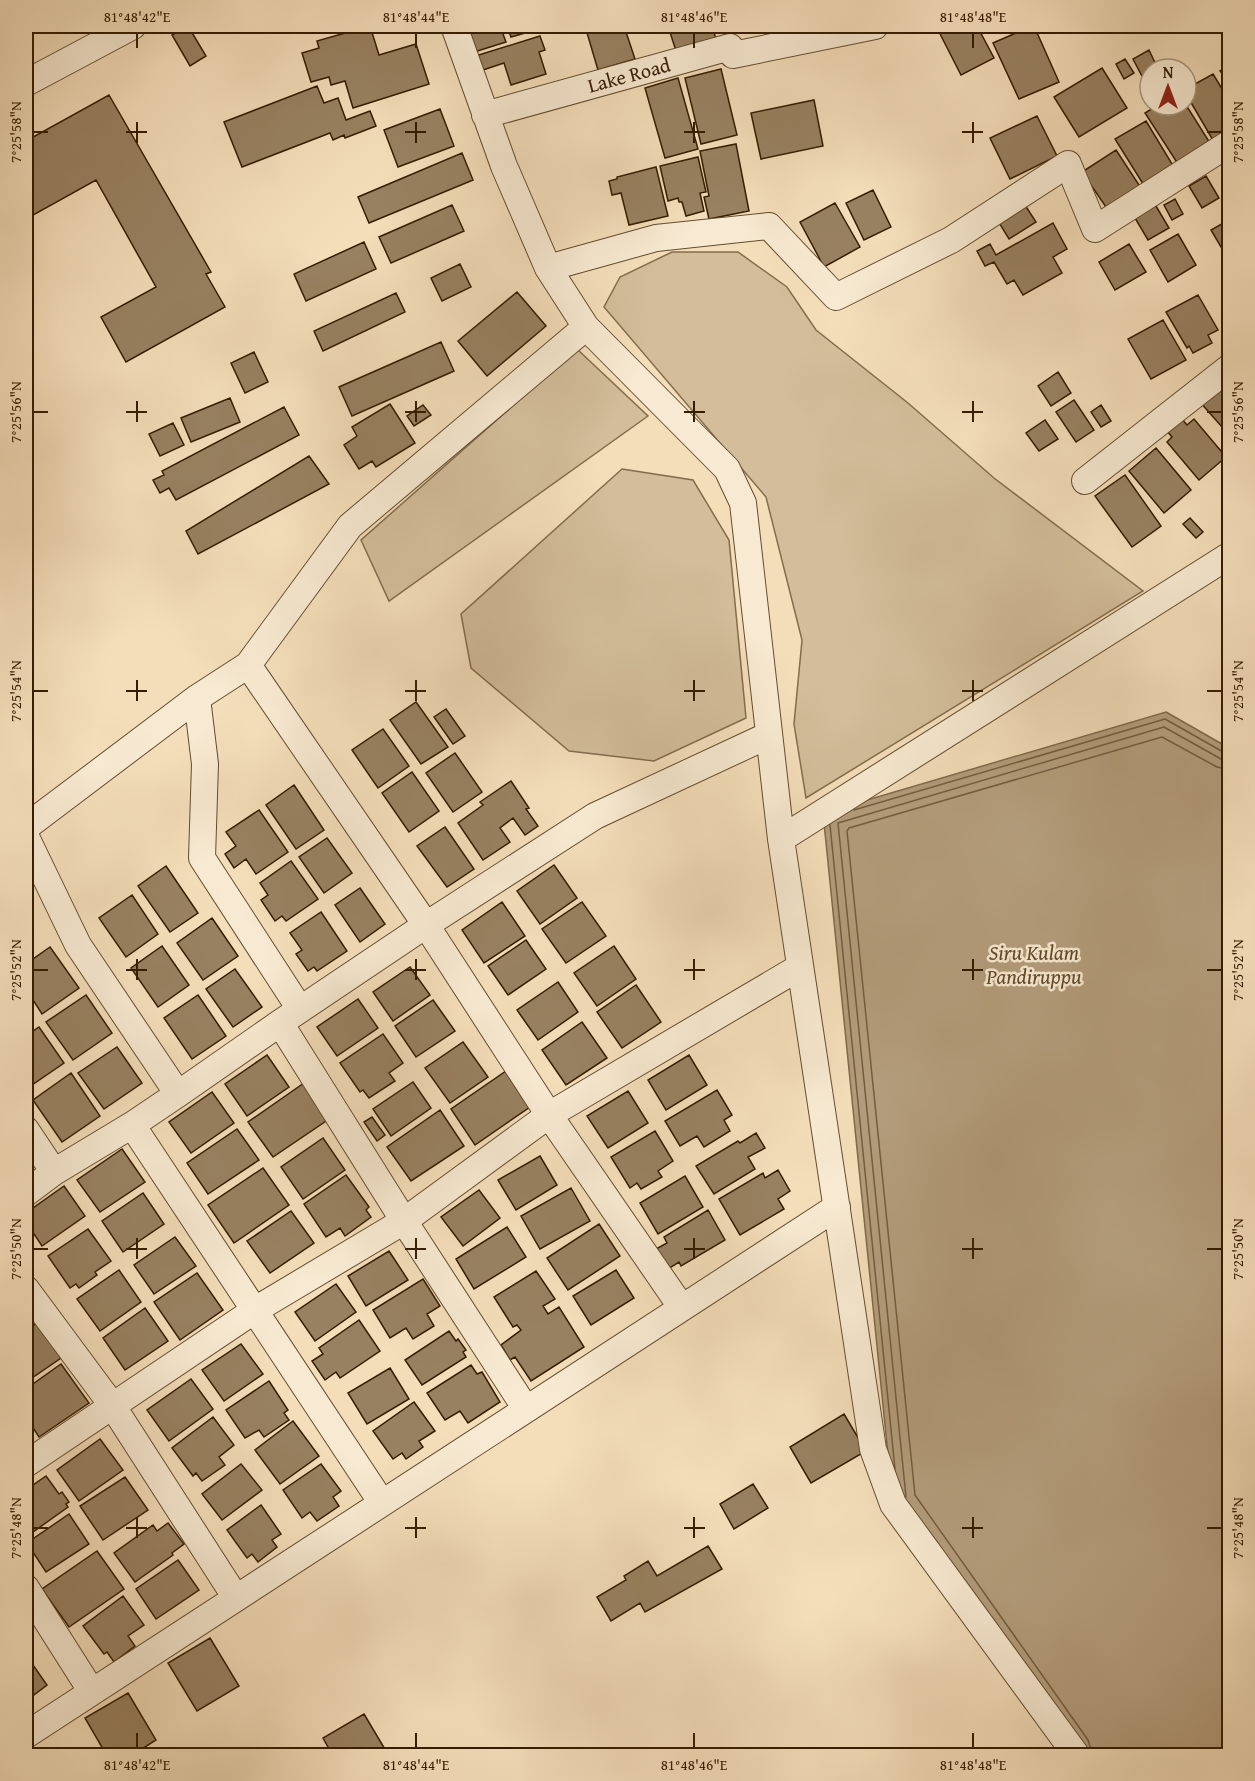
<svg xmlns="http://www.w3.org/2000/svg" width="1255" height="1781" font-family="'Gentium Book Plus',serif">
<style>
.green{fill:#d3bd9a;stroke:#846c4d;stroke-width:1.5}
.water{fill:#b39c7b;stroke:#80694a;stroke-width:1.5}
.lines{fill:none;stroke-linecap:round;stroke-linejoin:round}
.shore{stroke:#745c3e;stroke-width:1.5}
.building{fill:#988161;stroke:#341c00;stroke-width:1.5}
.street-casing{stroke:#644c2e;stroke-width:28}
.street{stroke:#f8ead2;stroke-width:26}
.ticks{fill:none;stroke:#341c00;stroke-width:2}
.labels{text-anchor:middle;stroke-width:5;stroke-linejoin:round;paint-order:stroke}
.street-label{font-size:20px;fill:#341c00;stroke:#f8ead2}
.water-label{font-size:21px;font-style:italic;fill:#60492b;stroke:#f8ead2}
.neatline{fill:none;stroke:#341c00;stroke-width:2}
.ticks-label{font-size:15px;text-anchor:middle;fill:#341c00}
</style>
<rect width="100%" height="100%" fill="#f4deba"/>
<filter id="stains"><feTurbulence type="fractalNoise" baseFrequency=".00333" numOctaves="4"/><feColorMatrix values="0 0 0 0 .2 0 0 0 0 .09 0 0 0 0 .02 0 0 0 .5 -.17"/></filter>
<radialGradient id="worn" r=".72"><stop offset=".6" stop-color="#630" stop-opacity="0"/><stop offset="1" stop-color="#630" stop-opacity=".3"/></radialGradient>
<path class="green" d="M672,252H738L787,287L816,330L908,403L994,478L1143,591L806,798L794,724L802,640L766,497L604,307L620,277Z
M577,349L648,416L389,601L361,540Z
M622,469L693,480L729,540L746,718L654,761L569,751L471,668L461,614Z"/>
<path class="water" d="M1166,712L1229,748V1755H1072L893,1504L823,813Z"/>
<g class="lines">
<path class="shore" d="M854,810L1165,719L1225,753H1230
M830,825L895,1469
M906,1497L838,823L1164,727L1221,759L1230,761
M1093,1756L1088,1740L915,1495L847,831L849,828L1162,737L1217,767L1230,770"/>
</g>
<path class="building" d="M188,26L206,56L190,66L172,35Z
M370,26L379,55L416,44L429,84L353,108L345,81L331,85L329,77L311,82L302,53L319,48L317,41Z
M474,26H500L506,42L471,53L464,29Z
M507,26H530L532,31L511,37Z
M585,26H624L635,59L598,70Z
M668,26H712L717,42L677,54Z
M942,26H977L994,58L961,75L937,28Z
M1032,26H1034L1059,82L1019,99L993,43Z
M540,36L545,50L539,52L546,74L511,85L504,63L474,73L469,58Z
M1149,50L1158,69H1150V77L1144,80L1133,59Z
M1125,59L1134,73L1124,79L1116,64Z
M1230,64V85L1220,71Z
M1102,68L1127,108L1079,137L1054,97Z
M721,69L737,135L701,144L685,78Z
M1213,74L1230,102V133L1214,142L1186,94V89Z
M678,78L698,149L665,158L645,88Z
M317,86L324,103L338,98L346,120L370,111L376,126L345,138L344,135L333,140L330,133L242,167L224,122Z
M109,95L211,272L206,274L225,307L126,362L101,317L156,287L96,180L26,219V141Z
M814,100L823,146L761,159L751,113Z
M1158,105H1186L1210,143L1178,164L1145,113Z
M440,109L454,146L398,167L384,130Z
M1037,116L1057,156L1010,179L990,138Z
M1146,121L1175,169L1145,187L1115,139Z
M736,144L749,211L709,219L704,197L709,196L700,151Z
M1116,150L1141,188L1108,210L1082,172Z
M462,153L473,180L369,223L358,197Z
M698,157L706,192L700,193L704,211L686,216L682,202H679L678,198L668,201L660,166Z
M656,167L668,216L629,225L621,193L612,195L609,181L617,179V177Z
M1206,176L1219,198L1202,208L1189,186Z
M873,190L891,227L864,240L846,203Z
M1175,199L1183,214L1172,220L1164,205Z
M1153,201L1169,228L1148,240L1132,213Z
M835,203L860,247L824,267L800,222Z
M452,205L464,231L391,263L379,237Z
M1025,205L1036,222L1009,239L998,221Z
M1227,221L1230,225V249L1224,252L1211,230Z
M1053,223L1067,249L1053,257L1062,273L1023,295L1014,280L1007,284L994,262L985,266L977,251L990,244L996,255Z
M1178,234L1196,265L1168,282L1150,250Z
M364,242L376,269L306,301L294,274Z
M1129,244L1146,272L1115,290L1099,262Z
M460,264L471,287L442,301L431,278Z
M517,292L546,326L487,376L458,341Z
M396,293L405,312L323,351L314,331Z
M1198,295L1218,330L1208,335L1212,343L1193,353L1189,346L1187,348L1166,312Z
M1163,320L1186,360L1151,379L1128,339Z
M441,342L454,371L352,416L339,387Z
M254,352L268,382L245,393L231,363Z
M1058,372L1071,393L1051,406L1038,386Z
M1230,377V436L1200,402Z
M230,398L240,422L191,442L181,418Z
M1074,400L1094,430L1076,442L1056,412Z
M390,404L415,443L376,467L372,461L359,469L344,445L357,436L352,427Z
M423,405L431,415L414,426L407,416Z
M1101,405L1111,421L1101,427L1091,412Z
M284,407L299,435L176,500L169,488L160,493L153,480L164,475L162,471Z
M1181,418L1187,425L1194,419L1226,457L1199,480L1167,442L1172,437L1166,430Z
M1045,420L1058,439L1039,451L1026,433Z
M173,423L184,445L160,456L149,434Z
M1156,448L1191,490L1164,513L1129,471Z
M309,456L329,484L198,554L186,531Z
M1125,475L1161,526L1132,547L1095,496Z
M1190,518L1203,532L1196,538L1183,524Z
M416,702L448,747L421,764L390,720Z
M446,709L465,736L453,744L434,717Z
M383,729L409,766L378,788L352,750Z
M455,753L482,792L453,812L426,773Z
M412,772L439,811L409,832L382,793Z
M511,781L529,808L526,809L538,826L525,835L513,818L500,828L510,842L483,860L458,823L483,805L480,802Z
M294,785L324,830L296,849L266,805Z
M259,810L288,852L256,874L246,859L234,868L225,854L236,846L226,832Z
M445,827L474,869L447,887L417,846Z
M327,838L352,873L324,893L299,857Z
M291,861L318,899L286,921L282,916L275,921L261,900L268,895L260,883Z
M554,865L577,898L540,924L517,891Z
M166,866L198,913L170,932L138,886Z
M360,888L385,924L360,942L335,905Z
M132,895L158,934L126,957L99,918Z
M502,902L525,936L484,963L462,930Z
M582,902L606,936L566,963L542,929Z
M321,912L347,951L317,971L314,967L308,971L296,954L302,950L290,933Z
M212,918L238,956L203,980L177,943Z
M526,940L546,969L508,995L488,966Z
M162,946L189,985L158,1007L131,968Z
M614,946L636,979L597,1006L574,973Z
M50,947L79,988L42,1014L26,989V964Z
M410,967L430,995L393,1021L373,992Z
M235,969L262,1007L233,1027L206,989Z
M558,982L578,1012L538,1040L517,1010Z
M636,985L661,1022L622,1048L597,1012Z
M86,995L112,1033L73,1060L46,1022Z
M198,995L226,1036L192,1059L164,1018Z
M358,999L378,1028L337,1056L317,1027Z
M433,1000L455,1031L416,1057L395,1026Z
M582,1022L607,1058L566,1085L542,1050Z
M39,1027L64,1063L26,1089V1036Z
M383,1034L403,1063L389,1073L395,1081L369,1098L363,1090L360,1092L340,1063Z
M463,1042L488,1077L450,1103L425,1068Z
M117,1047L142,1083L104,1109L78,1073Z
M267,1055L289,1087L247,1116L225,1084Z
M689,1055L707,1085L666,1110L648,1080Z
M506,1071L530,1107L475,1145L451,1109Z
M71,1073L100,1116L62,1142L33,1100Z
M413,1082L431,1108L391,1136L373,1109Z
M304,1083L329,1119L273,1157L248,1122Z
M717,1090L732,1115L724,1120L730,1131L704,1147L697,1136L680,1146L665,1121Z
M628,1091L648,1123L608,1148L587,1116Z
M212,1092L234,1123L191,1153L169,1122Z
M440,1110L464,1146L411,1181L387,1147Z
M372,1117L385,1135L377,1141L364,1122Z
M237,1129L259,1160L208,1194L187,1163Z
M655,1131L673,1161L658,1171L662,1177L641,1189L637,1183L630,1188L611,1157Z
M756,1133L765,1148L748,1157L755,1169L714,1194L696,1166L738,1141L740,1143Z
M323,1138L345,1170L303,1199L281,1167Z
M122,1149L145,1182L100,1212L77,1180Z
M540,1156L557,1185L516,1210L498,1180Z
M263,1168L289,1205L234,1243L208,1205Z
M778,1170L790,1191L778,1199L784,1209L740,1235L719,1199L763,1173L765,1178Z
M346,1175L369,1207L366,1210L371,1217L345,1236L340,1228L326,1237L304,1204Z
M685,1176L703,1207L658,1234L640,1203Z
M64,1186L85,1216L42,1246L26,1222V1213Z
M571,1188L590,1221L540,1249L521,1216Z
M479,1190L500,1218L463,1246L441,1217Z
M143,1193L164,1224L123,1252L102,1221Z
M708,1210L725,1240L681,1266L679,1262L668,1269L656,1249L667,1243L664,1237Z
M291,1211L314,1243L270,1273L247,1241Z
M599,1224L620,1256L568,1290L547,1258Z
M507,1227L526,1257L474,1289L456,1259Z
M88,1229L111,1261L95,1272L97,1275L79,1288L76,1284L70,1288L48,1256Z
M175,1237L196,1266L154,1294L134,1265Z
M389,1251L408,1280L366,1306L348,1276Z
M119,1270L141,1302L100,1331L77,1299Z
M616,1270L634,1298L591,1325L573,1296Z
M536,1271L555,1299L543,1306L548,1314L559,1307L584,1347L531,1381L515,1357L510,1360L501,1345L521,1330L517,1325L513,1327L494,1297Z
M197,1273L223,1310L180,1340L154,1302Z
M423,1279L440,1306L427,1314L434,1326L413,1339L406,1328L390,1338L373,1310Z
M336,1284L356,1312L315,1341L295,1312Z
M145,1308L168,1341L125,1370L103,1338Z
M359,1320L380,1351L340,1378L336,1372L325,1380L312,1361L323,1354L319,1348Z
M37,1323L61,1358L26,1382V1331Z
M449,1331L456,1341L458,1339L466,1350L463,1352L466,1357L422,1385L405,1360Z
M241,1344L263,1374L224,1401L202,1370Z
M61,1364L89,1403L39,1437L26,1417V1389Z
M471,1365L477,1374L482,1372L500,1402L468,1423L460,1411L445,1420L427,1393Z
M390,1368L409,1399L367,1424L348,1393Z
M191,1379L213,1409L169,1441L147,1410Z
M269,1381L288,1410L284,1413L289,1420L264,1437L259,1430L245,1438L226,1410Z
M414,1402L435,1431L419,1441L423,1447L406,1459L402,1453L393,1459L373,1431Z
M844,1414L866,1451L811,1483L790,1447Z
M213,1417L234,1445L219,1457L225,1465L202,1481L196,1473L193,1476L172,1448Z
M293,1421L319,1456L280,1484L255,1450Z
M100,1439L123,1470L79,1501L57,1470Z
M241,1464L262,1490L222,1520L202,1494Z
M321,1464L341,1491L333,1497L339,1506L317,1521L310,1512L302,1518L283,1490Z
M46,1476L59,1494L62,1492L69,1502L66,1504L68,1507L26,1537V1490Z
M125,1477L148,1510L103,1540L80,1506Z
M753,1484L768,1508L734,1529L720,1504Z
M261,1505L281,1534L272,1540L277,1547L258,1562L252,1554L247,1558L227,1530Z
M69,1514L89,1544L46,1572L27,1543Z
M168,1523L184,1544L172,1553L173,1555L135,1582L114,1553L153,1525L157,1531Z
M708,1546L722,1569L645,1612L640,1603L611,1621L597,1597L626,1580L624,1576L648,1561L657,1576Z
M97,1551L124,1589L69,1627L42,1589Z
M178,1560L199,1590L156,1619L136,1589Z
M123,1596L144,1625L128,1636L135,1646L114,1662L107,1652L104,1654L83,1626Z
M210,1638L239,1686L197,1711L168,1663Z
M26,1655L47,1685L26,1701Z
M128,1693L156,1740L131,1756H107L85,1718Z
M364,1714L389,1756H333L323,1738Z"/>
<g class="lines">
<g class="street-casing">
<path id="street" d="M454,26L504,166L548,268L586,327L727,469L743,503L781,839L1230,555
M26,83L133,26
M485,115L730,47L733,55L875,26
M548,268L656,238L769,226L836,297L951,240L1068,164L1095,229L1230,143
M1085,481L1230,367
M248,665L426,925L549,1115L682,1308
M197,698L205,764L202,858L300,1009
M26,827L197,698L248,665L350,526L586,327
M26,837L78,945L178,1094
M781,839L873,1449L893,1504L1077,1756
M280,1023L404,1221L526,1409
M132,1125L382,1503
M26,1130L54,1172
M26,1193L54,1172L132,1125L178,1094L280,1023L426,925L595,816L769,735
M26,1289L112,1405L236,1598
M26,1464L255,1310L404,1221L549,1115L800,967
M26,1588L92,1692
M26,1735L837,1207"/>
</g>
<use href="#street" class="street"/>
</g>
<path class="ticks" d="M137,33V48M416,33V48M694,33V48M973,33V48M137,122V143M416,122V143M694,122V143M973,122V143M33,132H48M126,132H147M405,132H426M684,132H705M962,132H983M1207,132H1222M137,401V422M416,401V422M694,401V422M973,401V422M33,412H48M126,412H147M405,412H426M684,412H705M962,412H983M1207,412H1222M137,680V701M416,680V701M694,680V701M973,680V701M33,691H48M126,691H147M405,691H426M684,691H705M962,691H983M1207,691H1222M137,959V980M416,959V980M694,959V980M973,959V980M33,970H48M126,970H147M405,970H426M684,970H705M962,970H983M1207,970H1222M137,1238V1259M416,1238V1259M694,1238V1259M973,1238V1259M33,1249H48M126,1249H147M405,1249H426M684,1249H705M962,1249H983M1207,1249H1222M137,1517V1538M416,1517V1538M694,1517V1538M973,1517V1538M33,1528H48M126,1528H147M405,1528H426M684,1528H705M962,1528H983M1207,1528H1222M137,1733V1748M416,1733V1748M694,1733V1748M973,1733V1748"/>
<g class="labels">
<g class="street-label">
<text transform="translate(629 75) rotate(-15)" y="7">Lake Road</text>
</g>
<g class="water-label">
<text x="1034" y="960">Siru Kulam<tspan x="1034" dy="24">Pandiruppu</tspan></text>
</g>
</g>
<rect width="1255" height="1781" fill="none" stroke="#f4deba" stroke-width="66"/>
<g transform="translate(1168 87)"><circle r="28" fill="#f8ead2" stroke="#aa987e" stroke-width="1.5"/>
<path d="M0-4.5L10 22L0 15L-10 22Z" fill="#8f2418"/>
<text y="-9" font-size="16" font-weight="bold" text-anchor="middle" fill="#341c00">N</text>
</g>
<rect x="33" y="33" width="1189" height="1715" class="neatline"/>
<g class="ticks-label">
<text x="137" y="22">81°48'42"E</text>
<text x="416" y="22">81°48'44"E</text>
<text x="694" y="22">81°48'46"E</text>
<text x="973" y="22">81°48'48"E</text>
<text transform="translate(16 132) rotate(-90)" y="5">7°25'58"N</text>
<text transform="translate(1238 132) rotate(-90)" y="5">7°25'58"N</text>
<text transform="translate(16 412) rotate(-90)" y="5">7°25'56"N</text>
<text transform="translate(1238 412) rotate(-90)" y="5">7°25'56"N</text>
<text transform="translate(16 691) rotate(-90)" y="5">7°25'54"N</text>
<text transform="translate(1238 691) rotate(-90)" y="5">7°25'54"N</text>
<text transform="translate(16 970) rotate(-90)" y="5">7°25'52"N</text>
<text transform="translate(1238 970) rotate(-90)" y="5">7°25'52"N</text>
<text transform="translate(16 1249) rotate(-90)" y="5">7°25'50"N</text>
<text transform="translate(1238 1249) rotate(-90)" y="5">7°25'50"N</text>
<text transform="translate(16 1528) rotate(-90)" y="5">7°25'48"N</text>
<text transform="translate(1238 1528) rotate(-90)" y="5">7°25'48"N</text>
<text x="137" y="1770">81°48'42"E</text>
<text x="416" y="1770">81°48'44"E</text>
<text x="694" y="1770">81°48'46"E</text>
<text x="973" y="1770">81°48'48"E</text>
</g>
<rect width="100%" height="100%" filter="url(#stains)"/>
<rect width="100%" height="100%" fill="url(#worn)"/>
</svg>
